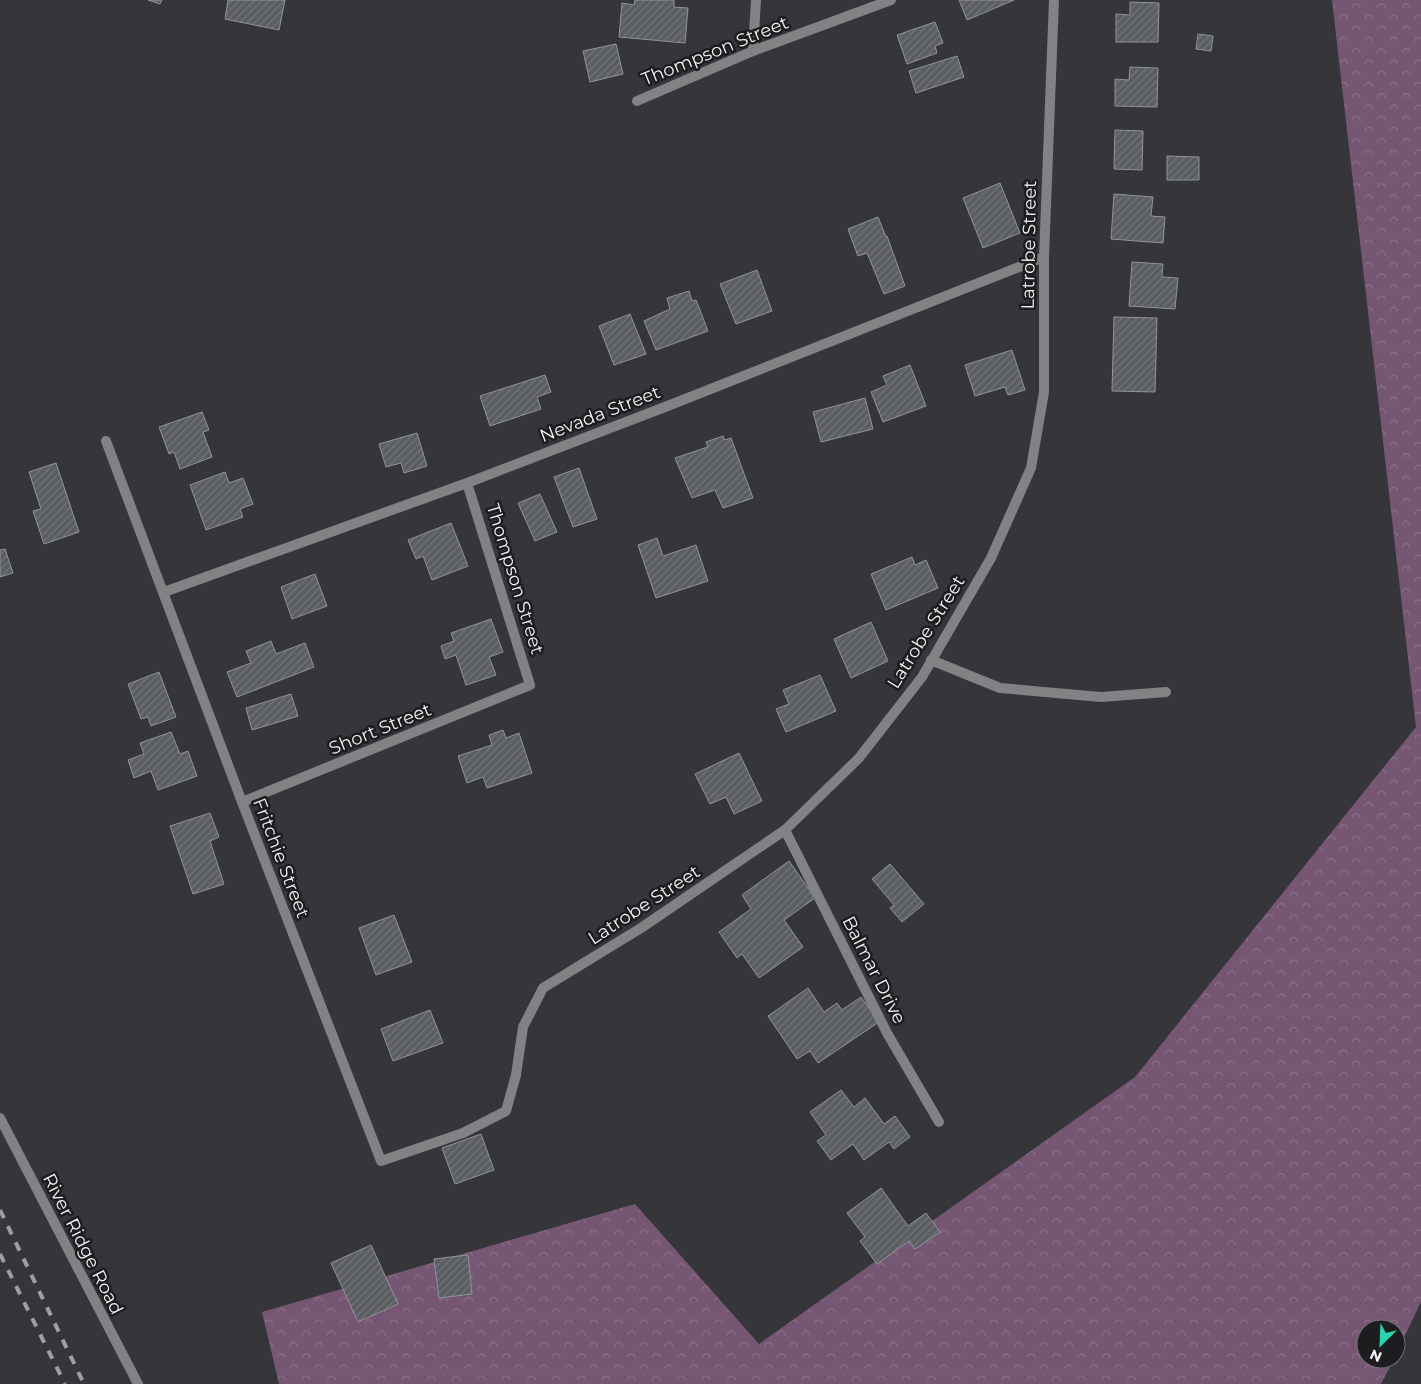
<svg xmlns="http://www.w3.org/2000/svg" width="1421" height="1384" font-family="Montserrat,sans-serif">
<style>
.forest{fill:url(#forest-crowns)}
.building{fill:url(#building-hatch);stroke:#919499}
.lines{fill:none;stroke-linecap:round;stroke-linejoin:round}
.service{stroke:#828183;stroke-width:10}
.minor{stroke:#828183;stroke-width:10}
.rail{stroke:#9f9fa3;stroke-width:4;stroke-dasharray:9 9;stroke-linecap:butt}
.labels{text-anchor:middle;stroke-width:5;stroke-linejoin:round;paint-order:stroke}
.street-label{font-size:18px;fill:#f1f1f4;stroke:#1d1d1f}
</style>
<defs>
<pattern id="forest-crowns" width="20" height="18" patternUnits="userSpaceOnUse" patternTransform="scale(1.25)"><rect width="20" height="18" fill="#765773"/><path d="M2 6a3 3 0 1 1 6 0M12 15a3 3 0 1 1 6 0" fill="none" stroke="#8a7088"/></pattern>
<pattern id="building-hatch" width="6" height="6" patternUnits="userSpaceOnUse" patternTransform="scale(1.25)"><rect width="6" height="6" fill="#5a5d61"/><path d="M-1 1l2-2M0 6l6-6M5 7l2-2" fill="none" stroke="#727578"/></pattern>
</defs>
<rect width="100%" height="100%" fill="#35353a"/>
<path class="forest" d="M1332,0H1421V1302L1396,1354V1329H1366V1359H1394L1381,1384H279L262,1312L635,1204L759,1344L1135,1077L1416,727Z"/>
<path class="building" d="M148,0H162L160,4Z
M228,0H285L279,30L225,19Z
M635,0H674V7L688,8L685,43L619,37L622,3L634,5Z
M959,0H1014L967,20Z
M1130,2L1159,3L1158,42H1116V14L1130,15Z
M935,22L943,43L935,46L937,53L907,64L897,35Z
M1198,34L1213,36L1211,51L1196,49Z
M616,44L623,74L590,82L583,51Z
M957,56L964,77L916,93L909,71Z
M1130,67L1158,68L1157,107L1115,106V79L1129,80Z
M1115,130L1143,131L1142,170L1114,169Z
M1167,156L1199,157V180H1167Z
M1000,183L1020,233L983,248L963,198Z
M1114,194L1153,197L1151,216L1165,217L1163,243L1111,239Z
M878,217L886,237L887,236L905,286L884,294L867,253L858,256L848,229Z
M1132,262L1163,264L1162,277L1178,278L1175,309L1129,306Z
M757,270L772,311L736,324L720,284Z
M689,291L692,301L696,300L708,331L656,350L644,321L670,309L667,298Z
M630,314L646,354L614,365L599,326Z
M1114,317L1157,318L1155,392L1112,391Z
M1012,350L1025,390L1008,395L1005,387L975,396L965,365Z
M910,365L926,406L883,422L871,392L887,385L883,376Z
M545,375L551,392L537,397L541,409L490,426L480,396Z
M865,398L873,429L821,442L813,412Z
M202,412L209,430L203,432L212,457L180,469L174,452L169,454L159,427Z
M417,433L427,466L404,473L401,463L386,467L379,444Z
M723,436L725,440L731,438L753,498L723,508L715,490L692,498L675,458L708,447L706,442Z
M56,463L79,532L44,544L33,511L41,509L29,472Z
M579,468L597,519L573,527L554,477Z
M225,472L229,483L243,478L253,504L240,509L243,517L206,530L190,485Z
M540,494L557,532L535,541L518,503Z
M451,523L468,566L432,580L423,556L416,559L408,540Z
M657,538L663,556L696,545L708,581L656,598L638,545Z
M5,549L13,573L0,577V550Z
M912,557L915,565L926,560L938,588L886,610L871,574Z
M315,574L327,606L292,619L281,587Z
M491,619L503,652L489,657L496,675L466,685L456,655L445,659L441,646L454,641L451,633Z
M871,622L888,661L851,678L834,639Z
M271,641L276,654L305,643L314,667L237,697L227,672L251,663L246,651Z
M159,672L176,717L151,726L148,717L141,719L128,684Z
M820,675L836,711L786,732L776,709L789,704L783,690Z
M291,694L298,716L252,730L246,708Z
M503,730L506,738L519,733L532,773L487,788L483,777L467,783L458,756L492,745L489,735Z
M171,732L180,754L188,751L197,776L158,790L151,771L134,778L128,760L144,754L140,743Z
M739,753L762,801L734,814L726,797L710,804L695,774Z
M210,813L219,837L210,841L224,884L193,894L170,826Z
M789,861L815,898L784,920L803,947L759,978L742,954L737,958L719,932L751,909L742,895Z
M890,864L924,904L902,922L890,908L894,905L872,879Z
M394,915L412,962L376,975L359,928Z
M808,988L824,1012L837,1003L842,1010L861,997L879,1022L818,1063L810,1051L797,1059L768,1016Z
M430,1010L443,1043L393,1061L381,1029Z
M841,1090L854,1107L865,1098L884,1124L895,1116L910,1137L894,1149L889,1142L864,1160L853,1144L831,1160L817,1141L826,1135L810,1112Z
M481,1134L494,1170L455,1184L442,1148Z
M881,1188L908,1226L926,1213L940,1232L915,1249L909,1241L877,1264L860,1241L865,1237L847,1213Z
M371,1245L398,1304L358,1322L331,1263Z
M468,1255L472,1294L439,1298L434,1259Z"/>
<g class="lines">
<path class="service" d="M931,660L1000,688L1101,697L1166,692"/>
<path class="minor" d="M753,51L756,0
M637,101L753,51L891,0
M106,441L242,802L381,1161L463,1133L506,1111L516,1075L523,1027L543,988L641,928L785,830L859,758L922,677L991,558L1031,468L1044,392V257L1054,0
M164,592L467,483L665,407L1044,257
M242,802L530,685L467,483
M785,830L887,1033L939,1122
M0,1118L138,1384"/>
<path class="rail" d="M0,1210L84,1384
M0,1254L65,1384"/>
</g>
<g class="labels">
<g class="street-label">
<text transform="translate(715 51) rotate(-22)" y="6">Thompson Street</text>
<text transform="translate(1029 245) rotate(-89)" y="6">Latrobe Street</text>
<text transform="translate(600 414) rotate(-21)" y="6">Nevada Street</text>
<text transform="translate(515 579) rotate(73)" y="6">Thompson Street</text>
<text transform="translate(926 632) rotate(-58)" y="6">Latrobe Street</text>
<text transform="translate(380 729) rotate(-22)" y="6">Short Street</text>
<text transform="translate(281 858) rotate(69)" y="6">Fritchie Street</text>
<text transform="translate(644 905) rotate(-33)" y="6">Latrobe Street</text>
<text transform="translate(874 970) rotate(63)" y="6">Balmar Drive</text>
<text transform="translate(83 1244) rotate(63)" y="6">River Ridge Road</text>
</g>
</g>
<g transform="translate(1381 1344) rotate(204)"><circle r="24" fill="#1d1d1f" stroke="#727274"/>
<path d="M0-4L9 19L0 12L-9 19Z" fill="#27d5ad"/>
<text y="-8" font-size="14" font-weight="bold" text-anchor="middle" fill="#f1f1f4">N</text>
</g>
</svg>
